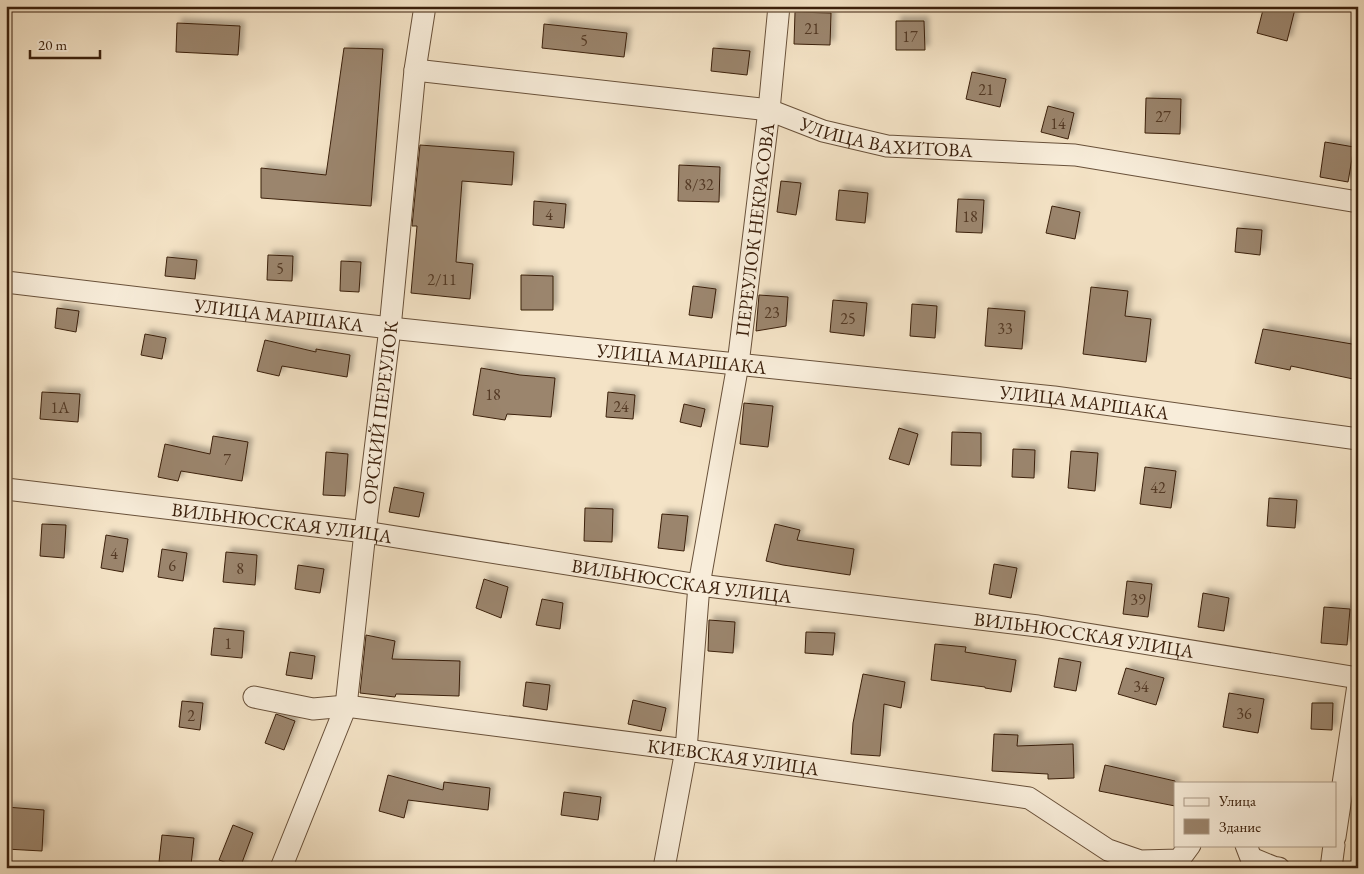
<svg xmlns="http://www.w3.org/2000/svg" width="1364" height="874" font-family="'EB Garamond',serif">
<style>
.building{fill:#9b856d;stroke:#3b200c;filter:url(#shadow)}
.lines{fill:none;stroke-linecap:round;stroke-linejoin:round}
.street-casing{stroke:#69513a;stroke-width:23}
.street{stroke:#f8edda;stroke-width:21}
.labels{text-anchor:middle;stroke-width:4.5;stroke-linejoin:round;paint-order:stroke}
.number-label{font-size:16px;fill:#533924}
.street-label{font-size:19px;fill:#3b200c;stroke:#f8edda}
</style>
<defs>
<filter id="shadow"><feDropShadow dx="4.5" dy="-4.5" stdDeviation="2.5" flood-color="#0004"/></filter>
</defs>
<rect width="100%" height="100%" fill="#f4e3c6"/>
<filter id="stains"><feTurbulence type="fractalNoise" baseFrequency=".004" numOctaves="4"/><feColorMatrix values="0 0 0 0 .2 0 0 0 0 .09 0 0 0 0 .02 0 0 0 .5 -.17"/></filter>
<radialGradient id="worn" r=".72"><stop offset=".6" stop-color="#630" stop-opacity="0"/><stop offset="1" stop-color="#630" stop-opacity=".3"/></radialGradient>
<path class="building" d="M1264,6H1284L1295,9L1287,41L1257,33Z
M795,12L831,13L830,45L794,44Z
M896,21H924L925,50H896Z
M177,23L240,26L238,55L176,52Z
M544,24L627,33L624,57L542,48Z
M344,48L383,49L371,206L261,198V168L326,175Z
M713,48L750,51L747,75L711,71Z
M972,72L1006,79L1000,107L966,99Z
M1146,98L1181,99L1180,134L1145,133Z
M1048,106L1074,113L1068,139L1041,132Z
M1325,142L1354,147L1348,182L1320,177Z
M420,145L514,152L512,185L462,181L456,262L473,264L470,299L411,293L417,226H412Z
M679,165L720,167L719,202L678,201Z
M781,181L801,183L796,215L777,212Z
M839,190L868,193L865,223L836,220Z
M958,199L984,200L982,233L956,232Z
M534,201L566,204L564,228L533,225Z
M1052,206L1080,212L1075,239L1046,233Z
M1237,228L1262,230L1260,255L1235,252Z
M268,255L293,256L292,281L267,280Z
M167,257L197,260L195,279L165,276Z
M341,261L361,262L359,292L340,291Z
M521,275L553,276V310H521Z
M693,286L716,289L712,318L689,315Z
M1091,287L1128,291L1125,316L1151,319L1146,362L1083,354Z
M759,295L788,297L786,326L756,331Z
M833,300L867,303L864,336L830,332Z
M912,304L937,306L935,338L910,336Z
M57,308L79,311L76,332L55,328Z
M988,308L1025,311L1022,349L985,346Z
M1263,329L1358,345V380L1291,366L1290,370L1255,363Z
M145,334L166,338L162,359L141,355Z
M265,340L316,352V349L350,355L347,377L282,366L279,376L257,371Z
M481,368L520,375L555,378L551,417L507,414L505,420L473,415Z
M42,392L80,394L78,422L40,419Z
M608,392L635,395L633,419L606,417Z
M744,403L773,406L768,447L740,444Z
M684,404L705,409L701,427L680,422Z
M899,428L918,434L909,465L889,459Z
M952,432L981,433V466L951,465Z
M213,436L248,442L242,481L181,471L178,481L158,477L165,444L210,454Z
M1013,449L1035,450L1034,478L1012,477Z
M1071,451L1098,453L1095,491L1068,488Z
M326,452L348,454L345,496L323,495Z
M1145,467L1176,471L1171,508L1140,504Z
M394,487L424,493L419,517L389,512Z
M1269,498L1297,500L1295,528L1267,526Z
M585,508L613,509L612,542L584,541Z
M662,514L688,516L684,551L658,548Z
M42,524L66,525L64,558L40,556Z
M775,524L800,530L797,540L854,549L850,575L783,565L766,561Z
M106,535L128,539L123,572L101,568Z
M162,549L187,553L183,581L158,577Z
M226,552L257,555L255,585L223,582Z
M994,564L1017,568L1011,598L989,594Z
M298,565L324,569L320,593L295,589Z
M484,579L508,587L501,618L476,608Z
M1127,581L1152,584L1148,617L1123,614Z
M1203,593L1229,598L1224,631L1198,627Z
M542,599L563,603L560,629L536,625Z
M1324,607L1350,609L1347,645L1321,643Z
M709,620L735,622L733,653L708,651Z
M214,628L244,631L242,658L211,655Z
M806,632L835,633L833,655L805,653Z
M366,635L395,641L392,659L460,661L459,696L396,694L395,697L360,693Z
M935,644L966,647L965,652L1016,660L1011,692L985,688V687L931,680Z
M290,652L315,656L312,679L286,675Z
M1059,658L1081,662L1076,691L1054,687Z
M1126,668L1164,678L1156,705L1118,694Z
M863,674L905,682L901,708L884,704L880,756L851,754L853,723Z
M526,682L550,685L547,710L523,706Z
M1229,693L1264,699L1258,733L1223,727Z
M633,700L666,708L661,731L628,724Z
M182,701L203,703L200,730L179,727Z
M1312,703H1333L1332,730L1311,729Z
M276,714L295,721L284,750L265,743Z
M994,734L1018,735L1017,746L1073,744L1074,778L1048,779V774L992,771Z
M1105,765L1175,781V806L1099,791Z
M388,775L443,790L444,782L490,788L488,810L408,800L404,818L379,811Z
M564,792L601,797L598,820L561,815Z
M6,807L44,810L42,851L6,849Z
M233,825L253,833L240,868L219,860Z
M162,835L194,838L191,865L159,862Z"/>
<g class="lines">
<g class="street-casing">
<g id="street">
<path id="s1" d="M415,70L769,110L823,131L887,146L1075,155L1358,202"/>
<path id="s2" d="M6,282L390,328L1054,397L1358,439"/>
<path id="s3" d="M6,489L365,532L699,585L1038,626L1358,678"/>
<path id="s4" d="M254,697L313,709L346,706L686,750L1029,798L1108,850L1140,861L1179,860L1190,845"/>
<path d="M1335,837L1358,685"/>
<path d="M1246,845L1251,858L1273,867L1279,868"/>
<path id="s5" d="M281,868L346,706L365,532L390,328L415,70L425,6"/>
<path id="s6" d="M664,868L686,750L699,585L738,364L769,110L779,6"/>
<path d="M1331,868L1334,845"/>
</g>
</g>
<use href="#street" class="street"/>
</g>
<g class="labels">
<g class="number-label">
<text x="812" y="34">21</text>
<text x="910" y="42">17</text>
<text x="584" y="46">5</text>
<text x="986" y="95">21</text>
<text x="1163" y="122">27</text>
<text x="1058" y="129">14</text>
<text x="699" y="190">8/32</text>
<text x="549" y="220">4</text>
<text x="970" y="222">18</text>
<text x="280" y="274">5</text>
<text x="442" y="285">2/11</text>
<text x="772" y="318">23</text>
<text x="848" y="324">25</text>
<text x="1005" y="334">33</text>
<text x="493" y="400">18</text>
<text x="621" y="412">24</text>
<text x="60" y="413">1А</text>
<text x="227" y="465">7</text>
<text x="1158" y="493">42</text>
<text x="114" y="559">4</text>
<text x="172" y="571">6</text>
<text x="240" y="574">8</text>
<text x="1138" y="605">39</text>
<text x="228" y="649">1</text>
<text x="1141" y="692">34</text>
<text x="1244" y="719">36</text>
<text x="191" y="721">2</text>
</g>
<g class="street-label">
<text dy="7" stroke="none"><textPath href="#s1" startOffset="478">УЛИЦА ВАХИТОВА</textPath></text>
<text dy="7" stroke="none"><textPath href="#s6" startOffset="645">ПЕРЕУЛОК НЕКРАСОВА</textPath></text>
<text dy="7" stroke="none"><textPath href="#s2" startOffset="275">УЛИЦА МАРШАКА</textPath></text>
<text dy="7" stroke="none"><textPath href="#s2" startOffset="680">УЛИЦА МАРШАКА</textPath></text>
<text dy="7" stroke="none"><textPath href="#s2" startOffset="1085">УЛИЦА МАРШАКА</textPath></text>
<text dy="7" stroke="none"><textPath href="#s5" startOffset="470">ОРСКИЙ ПЕРЕУЛОК</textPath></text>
<text dy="7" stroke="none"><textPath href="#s3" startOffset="278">ВИЛЬНЮССКАЯ УЛИЦА</textPath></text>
<text dy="7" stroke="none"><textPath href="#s3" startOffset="682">ВИЛЬНЮССКАЯ УЛИЦА</textPath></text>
<text dy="7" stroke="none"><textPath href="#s3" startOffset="1088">ВИЛЬНЮССКАЯ УЛИЦА</textPath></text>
<text dy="7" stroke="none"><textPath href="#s4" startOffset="484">КИЕВСКАЯ УЛИЦА</textPath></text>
</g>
</g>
<rect width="1364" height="874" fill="none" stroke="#f4e3c6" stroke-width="25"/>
<rect x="8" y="8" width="1349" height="859" fill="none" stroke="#3b200c" stroke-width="2.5"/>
<rect x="12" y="12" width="1339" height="849" fill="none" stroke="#3b200c"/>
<rect x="1174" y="782" width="162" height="65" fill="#f8edda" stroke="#ac9b88"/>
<rect x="1184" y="798" width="25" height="8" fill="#f8edda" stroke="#ac9b88"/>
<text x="1219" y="806" font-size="15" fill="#3b200c">Улица</text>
<rect x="1184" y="819" width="25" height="15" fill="#9b856d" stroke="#ac9b88"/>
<text x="1219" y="832" font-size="15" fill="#3b200c">Здание</text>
<path d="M30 50v8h70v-8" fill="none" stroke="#3b200c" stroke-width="2.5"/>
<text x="38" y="50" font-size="15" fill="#3b200c" stroke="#f8edda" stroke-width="4" paint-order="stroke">20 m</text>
<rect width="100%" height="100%" filter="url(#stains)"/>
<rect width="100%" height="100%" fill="url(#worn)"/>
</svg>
